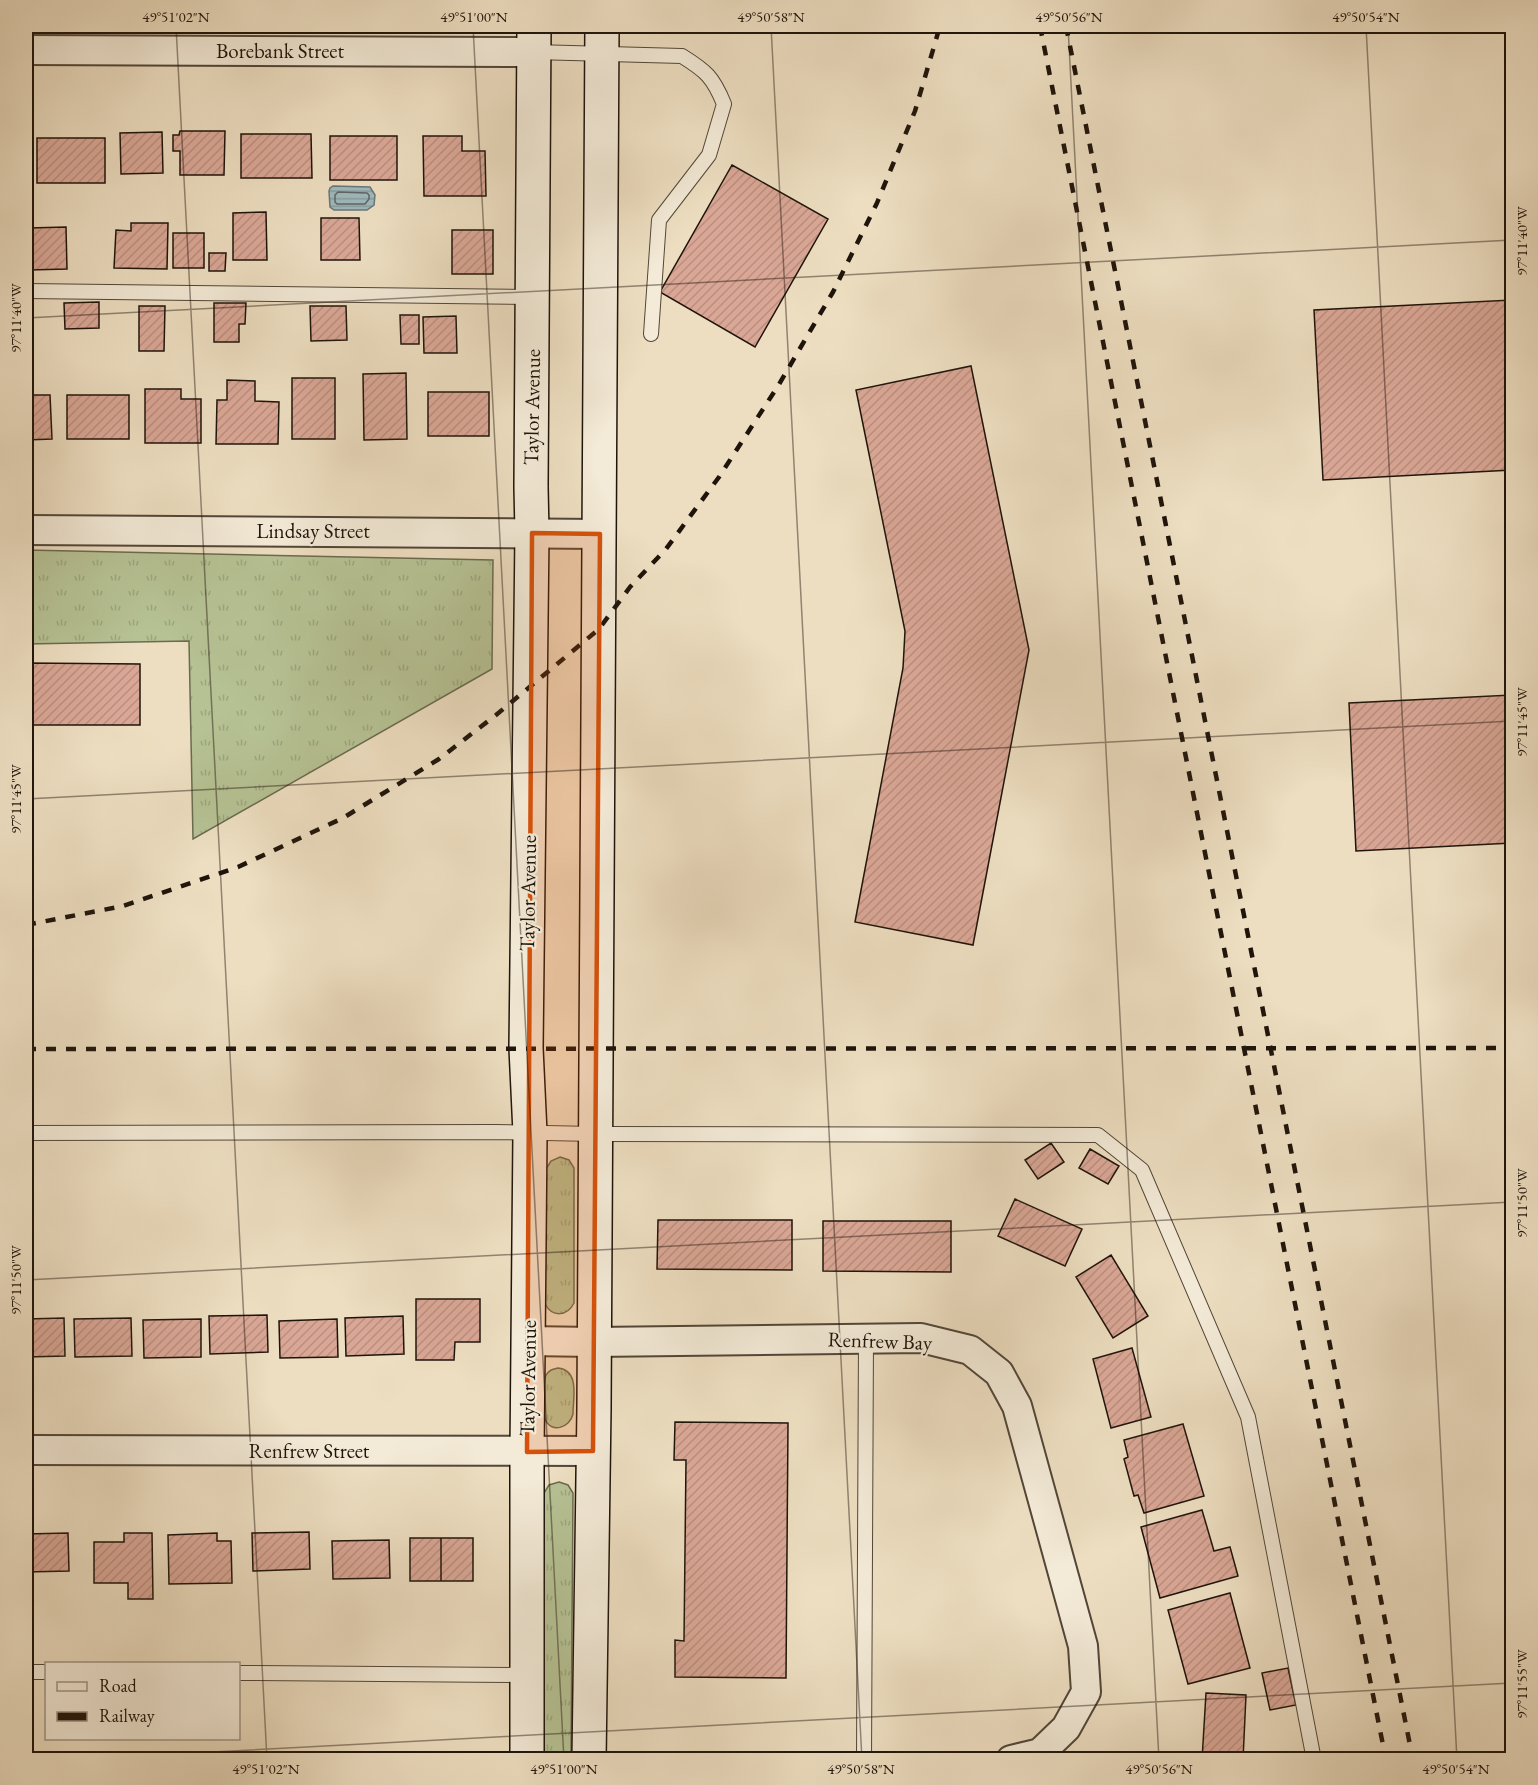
<svg xmlns="http://www.w3.org/2000/svg" width="1538" height="1785" font-family="'EB Garamond',serif">
<style>
.grass{fill:url(#grass-tufts);stroke:#6a6b50;stroke-width:1.5}
.water{fill:url(#water-rules);stroke:#6b7776;stroke-width:1.5}
.lines{fill:none;stroke-linecap:round;stroke-linejoin:round}
.shore{stroke:#5e6664;stroke-width:1.5}
.building{fill:url(#building-hatch);stroke:#1f140b;stroke-width:1.5}
.service-casing{stroke:#524638;stroke-width:16}
.minor-casing{stroke:#524638;stroke-width:32}
.secondary-casing{stroke:#1f140b;stroke-width:36}
.service{stroke:#f3ead7;stroke-width:14}
.minor{stroke:#f3ead7;stroke-width:28}
.secondary{stroke:#f3ead7;stroke-width:33}
.rail{stroke:#1f140b;stroke-width:4.5;stroke-dasharray:10 10;stroke-linecap:butt}
.marked{fill:#d4520c;fill-opacity:0.2;stroke:#d4520c;stroke-width:4.5;stroke-linejoin:round}
.ticks{fill:none;stroke:#1f140b;stroke-width:1.5;stroke-opacity:0.45}
.labels{text-anchor:middle;stroke-width:4.5;stroke-linejoin:round;paint-order:stroke}
.street-label{font-size:21px;fill:#1f140b;stroke:#f3ead7}
.neatline{fill:none;stroke:#1f140b;stroke-width:2}
.ticks-label{font-size:15px;text-anchor:middle;fill:#1f140b}
</style>
<defs>
<pattern id="grass-tufts" width="24" height="20" patternUnits="userSpaceOnUse" patternTransform="scale(1.5)"><rect width="24" height="20" fill="#b6c294"/><path d="M3 7l-1-3M5 7V3M7 7l1-3M15 17l-1-3M17 17v-4M19 17l1-3" fill="none" stroke="#9ca67e"/></pattern>
<pattern id="water-rules" width="6" height="5" patternUnits="userSpaceOnUse" patternTransform="scale(1.5)"><rect width="6" height="5" fill="#9eb9bd"/><path d="M0 2.5h6" fill="none" stroke="#889ea1"/></pattern>
<pattern id="building-hatch" width="6" height="6" patternUnits="userSpaceOnUse" patternTransform="scale(1.5)"><rect width="6" height="6" fill="#daa796"/><path d="M-1 1l2-2M0 6l6-6M5 7l2-2" fill="none" stroke="#bb8f80"/></pattern>
</defs>
<rect width="100%" height="100%" fill="#eddec1"/>
<filter id="stains"><feTurbulence type="fractalNoise" baseFrequency=".00333" numOctaves="4"/><feColorMatrix values="0 0 0 0 .2 0 0 0 0 .09 0 0 0 0 .02 0 0 0 .5 -.17"/></filter>
<radialGradient id="worn" r=".72"><stop offset=".6" stop-color="#630" stop-opacity="0"/><stop offset="1" stop-color="#630" stop-opacity=".3"/></radialGradient>
<path class="grass" d="M26,550L493,560L492,669L193,839L189,641L26,644Z
M560,1157L569,1160L574,1168V1303C567,1317 552,1317 545,1304L546,1169L551,1161Z
M558,1368C580,1370 573,1398 573,1414C570,1428 551,1434 545,1419C543,1412 543,1381 546,1375C549,1370 553,1369 558,1368Z
M559,1482L568,1485L573,1493L571,1759L543,1760L544,1493L549,1485Z"/>
<path class="water" d="M333,186L370,187L375,195L374,205L367,210H334L330,207L329,191L330,188Z"/>
<g class="lines">
<path class="shore" d="M338,192L367,193L369,195V199L365,204H337L335,202V195Z"/>
</g>
<path class="building" d="M180,131H225L224,175H180V151H173V135H179Z
M162,132L163,173L121,174L120,133Z
M241,134H311L312,178H241Z
M330,136H397V180H330Z
M423,136H462V151H485L486,196H424Z
M37,138H105V183H37Z
M732,165L828,219L755,347L660,292Z
M266,212L267,260H233V213Z
M321,218H359L360,260H321Z
M131,223H168L167,269L114,268L116,230L131,231Z
M66,227L67,269L29,270V228Z
M452,230H493V274H452Z
M173,233H204V268H173Z
M209,253H226L225,271H209Z
M1512,300V470L1323,480L1314,310Z
M99,302V328L65,329L64,303Z
M214,303H246L245,324H239V342H214Z
M139,306H165L164,351H139Z
M310,306H346L347,340L311,341Z
M400,315H419V344H401Z
M456,316L457,353H424L423,317Z
M971,366L1029,650L973,945L855,922L903,668L905,631L856,390Z
M406,373L407,439L364,440L363,374Z
M292,378H335V439H292Z
M227,380L255,381V401L279,402L278,444H216L217,400H227Z
M145,389H181V399H201V443H145Z
M428,392H489V436H428Z
M26,395H50L52,439L26,440Z
M67,395H129V439H67Z
M26,663L140,664V725H26Z
M1512,695V843L1356,851L1349,703Z
M1051,1143L1064,1162L1038,1179L1025,1160Z
M1090,1149L1119,1166L1108,1184L1079,1168Z
M1015,1199L1082,1229L1065,1266L998,1236Z
M658,1220H792V1270L657,1269Z
M823,1221H951V1272L823,1271Z
M1111,1255L1148,1316L1113,1338L1076,1277Z
M416,1299H480V1342H455L454,1360H416Z
M267,1315L268,1352L210,1354L209,1316Z
M403,1316L404,1354L346,1356L345,1318Z
M64,1318L65,1356L26,1357V1319Z
M131,1318L132,1356L75,1357L74,1319Z
M201,1319V1357L144,1358L143,1320Z
M337,1319L338,1357L280,1358L279,1321Z
M1132,1348L1151,1417L1111,1428L1093,1359Z
M675,1422L788,1423L786,1678L675,1677V1640L684,1641L686,1460H674Z
M1183,1424L1204,1496L1144,1513L1138,1495L1134,1496L1124,1459L1128,1457L1124,1440Z
M1202,1510L1214,1551L1230,1547L1238,1576L1160,1598L1141,1527Z
M309,1532L310,1569L253,1571L252,1533Z
M68,1533L69,1571L26,1572V1534Z
M124,1533H152L153,1599H128V1583H94V1542H124Z
M217,1533V1541H231L232,1583L169,1584L168,1535Z
M410,1538H441V1581H410Z
M441,1538H473V1581H441Z
M389,1540L390,1578L333,1579L332,1541Z
M1230,1593L1250,1668L1188,1684L1168,1610Z
M1288,1668L1296,1705L1270,1710L1262,1673Z
M1206,1693L1246,1695L1243,1760H1202Z"/>
<g class="lines">
<g class="service-casing">
<path id="service" d="M534,52L682,56C706,71 713,77 724,104L709,155L659,220L651,334
M26,291L533,297
M26,1133L495,1132L595,1134L1098,1135L1142,1170L1248,1417L1314,1760
M26,1672H46
M238,1673L527,1675
M864,1760L866,1339"/>
</g>
<g class="minor-casing">
<path id="minor" d="M26,50L534,52
M26,530L600,534
M528,1341L594,1342L921,1338L970,1350L999,1373L1017,1406L1083,1646L1086,1692L1066,1728L1040,1753L1011,1760
M26,1450L593,1451"/>
</g>
<g class="secondary-casing">
<path id="secondary" d="M527,1760V1452L530,1133L526,1048L532,533L531,487L534,26
M589,1760L594,1408L602,26"/>
</g>
<use href="#service" class="service"/>
<use href="#minor" class="minor"/>
<use href="#secondary" class="secondary"/>
<path class="rail" d="M1040,26L1386,1760
M1066,26L1413,1760
M26,925L123,906L238,867L343,818L439,759L496,715L599,629L630,587L666,549L719,477L778,386L833,292L877,203L915,111L940,26
M26,1049L1512,1048"/>
</g>
<path class="marked" d="M532,533L600,534L593,1451L527,1452Z"/>
<path class="ticks" d="M176,26L267,1760M473,26L564,1760M771,26L862,1760M1068,26L1159,1760M1366,26L1457,1760M26,318L1512,240M26,799L1512,721M26,1280L1512,1202M61,1760L1512,1683"/>
<g class="labels">
<g class="street-label">
<text x="280" y="58">Borebank Street</text>
<text transform="translate(532 407) rotate(-89)" y="7">Taylor Avenue</text>
<text x="313" y="538">Lindsay Street</text>
<text transform="translate(528 893) rotate(-89)" y="7">Taylor Avenue</text>
<text transform="translate(880 1341) rotate(2)" y="7">Renfrew Bay</text>
<text transform="translate(528 1378) rotate(-89)" y="7">Taylor Avenue</text>
<text x="309" y="1458">Renfrew Street</text>
</g>
</g>
<rect width="1538" height="1785" fill="none" stroke="#eddec1" stroke-width="66"/>
<rect x="45" y="1662" width="195" height="78" fill="#f3ead7" stroke="#9e9485" stroke-width="1.5"/>
<rect x="57" y="1682" width="30" height="9" fill="#f3ead7" stroke="#9e9485" stroke-width="1.5"/>
<text x="99" y="1692" font-size="18" fill="#1f140b">Road</text>
<rect x="57" y="1712" width="30" height="9" fill="#1f140b" stroke="#9e9485" stroke-width="1.5"/>
<text x="99" y="1722" font-size="18" fill="#1f140b">Railway</text>
<rect x="33" y="33" width="1472" height="1719" class="neatline"/>
<g class="ticks-label">
<text x="176" y="22">49°51'02"N</text>
<text x="474" y="22">49°51'00"N</text>
<text x="771" y="22">49°50'58"N</text>
<text x="1069" y="22">49°50'56"N</text>
<text x="1366" y="22">49°50'54"N</text>
<text transform="translate(1522 241) rotate(-90)" y="5">97°11'40"W</text>
<text transform="translate(16 318) rotate(-90)" y="5">97°11'40"W</text>
<text transform="translate(1522 722) rotate(-90)" y="5">97°11'45"W</text>
<text transform="translate(16 799) rotate(-90)" y="5">97°11'45"W</text>
<text transform="translate(1522 1203) rotate(-90)" y="5">97°11'50"W</text>
<text transform="translate(16 1280) rotate(-90)" y="5">97°11'50"W</text>
<text transform="translate(1522 1684) rotate(-90)" y="5">97°11'55"W</text>
<text x="266" y="1774">49°51'02"N</text>
<text x="564" y="1774">49°51'00"N</text>
<text x="861" y="1774">49°50'58"N</text>
<text x="1159" y="1774">49°50'56"N</text>
<text x="1456" y="1774">49°50'54"N</text>
</g>
<rect width="100%" height="100%" filter="url(#stains)"/>
<rect width="100%" height="100%" fill="url(#worn)"/>
</svg>
